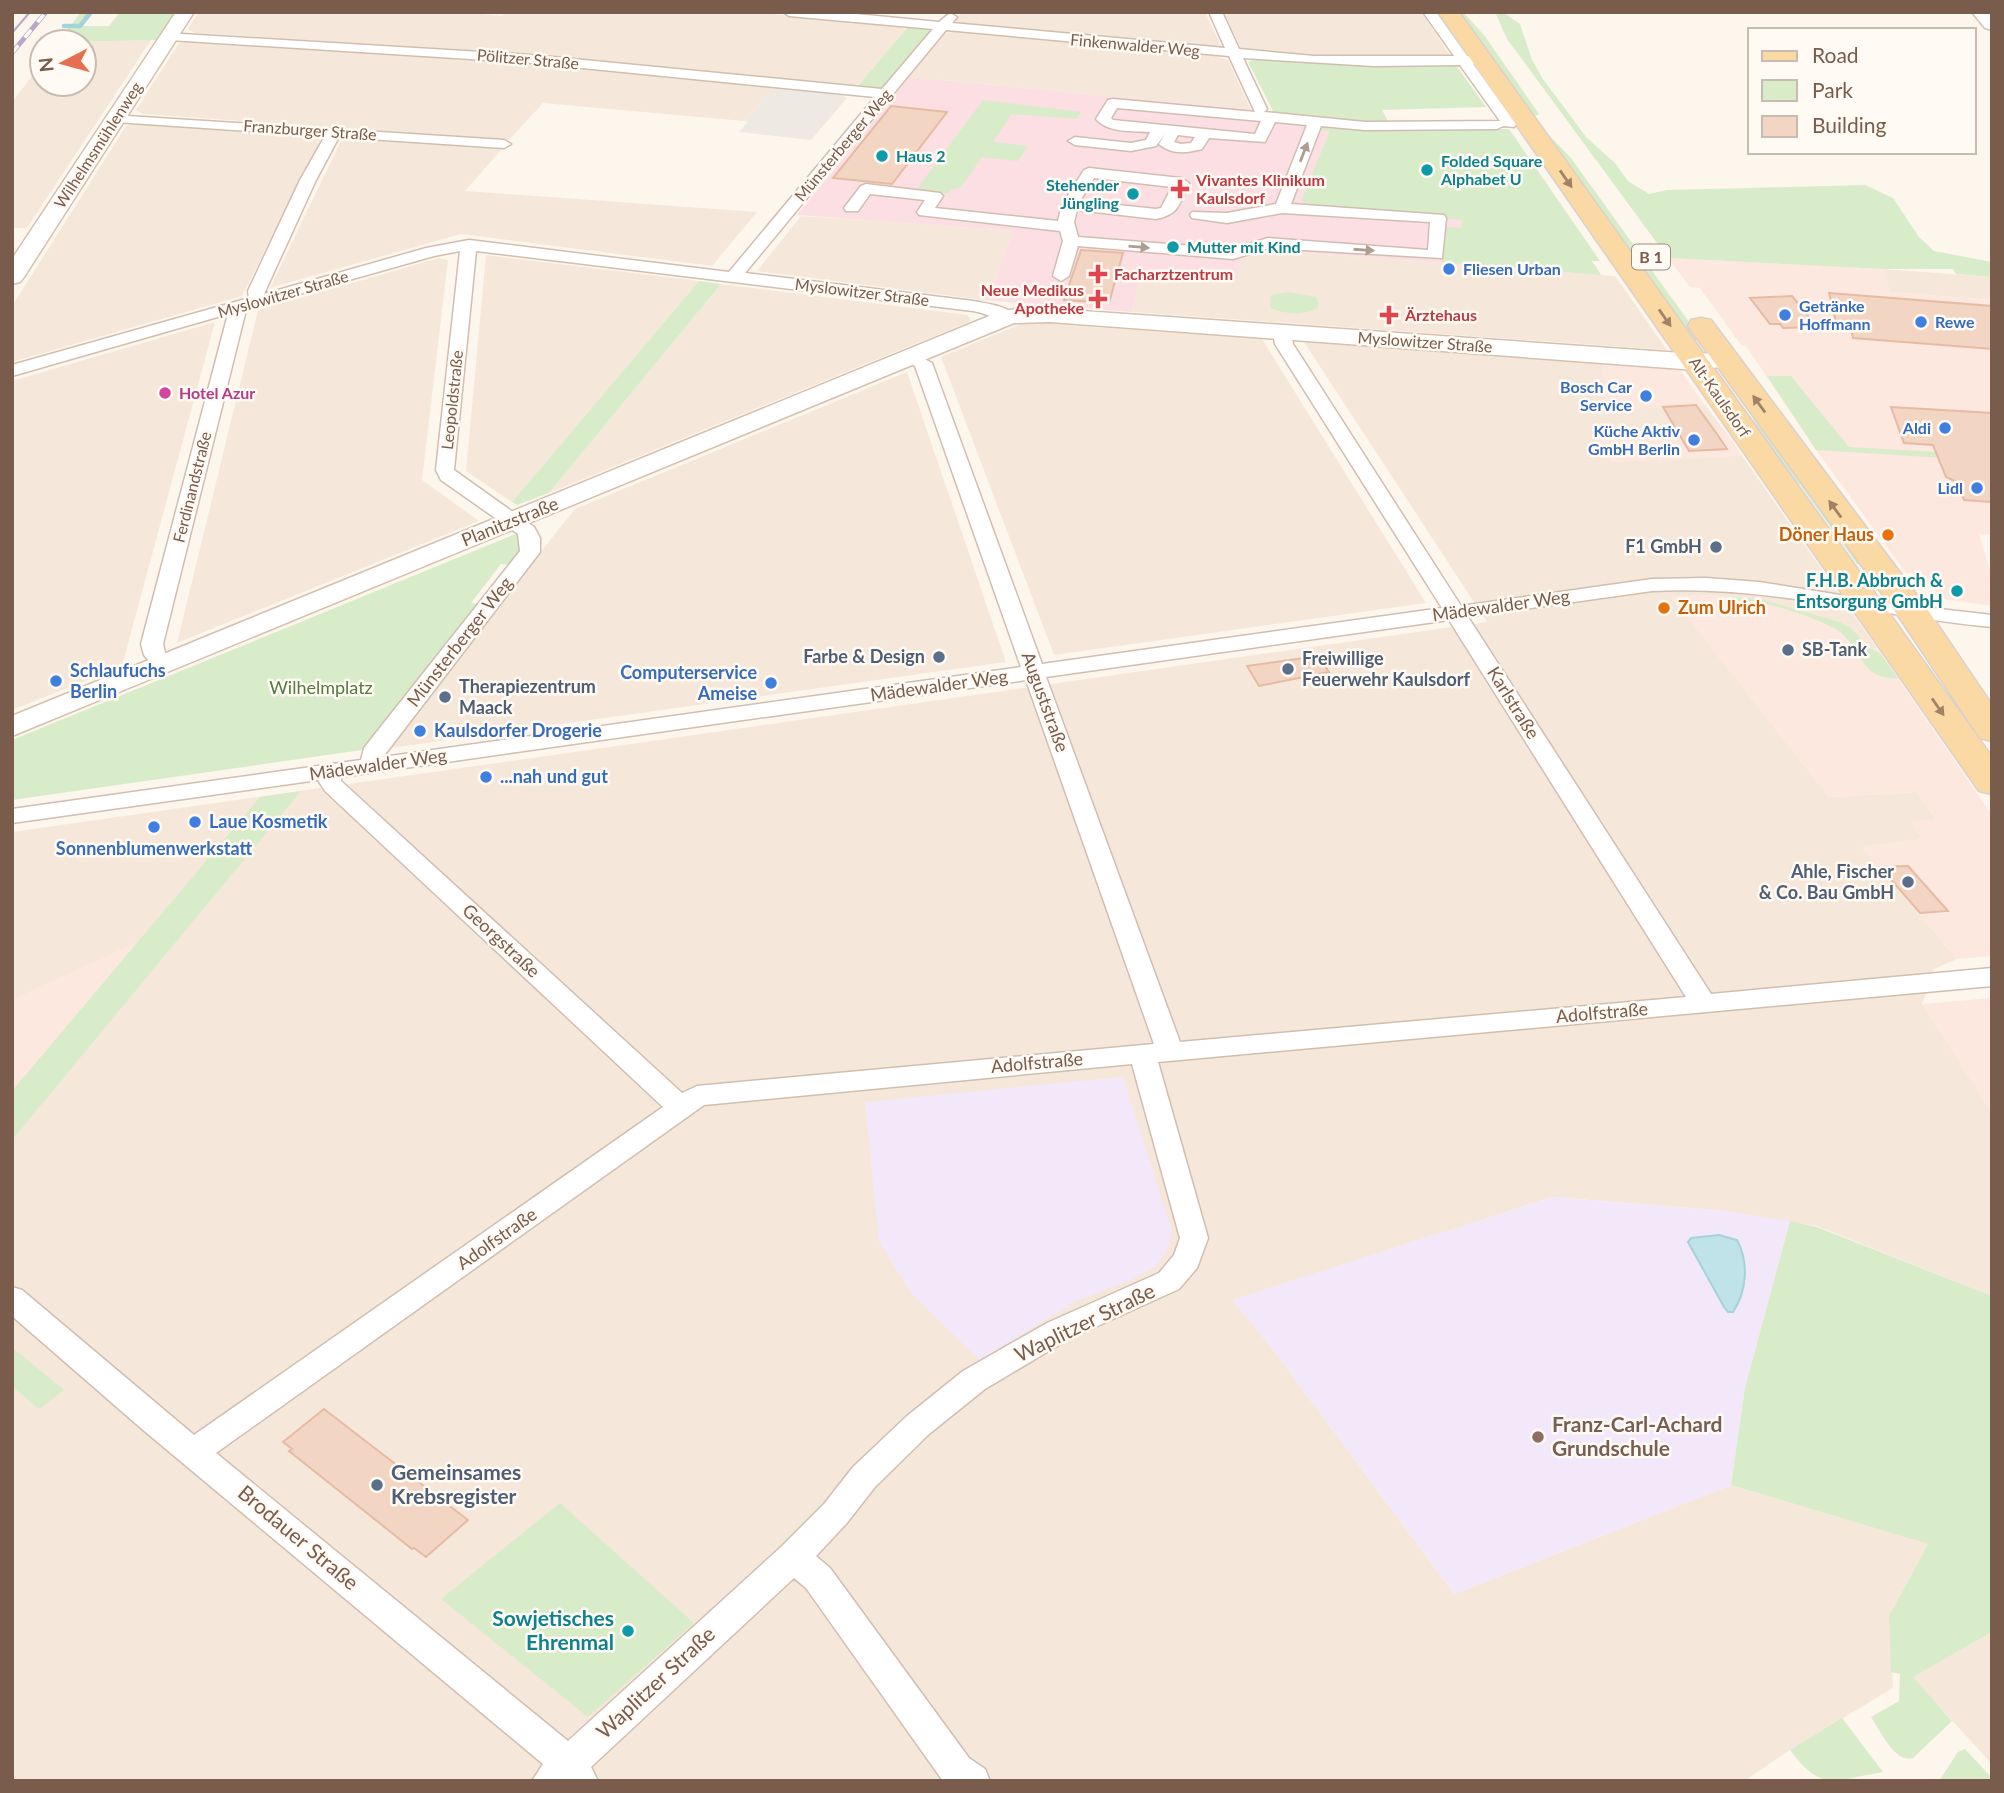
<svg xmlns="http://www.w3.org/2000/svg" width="2004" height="1793" font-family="Lato,sans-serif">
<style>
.residential{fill:#f5e8da}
.commercial{fill:#fde8e0}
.industrial{fill:#efe9e4}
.education{fill:#f3e8fa}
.medical{fill:#fbdfe3}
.green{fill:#d8ecc9}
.water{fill:#bfe3e8;stroke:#a5d3da;stroke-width:2}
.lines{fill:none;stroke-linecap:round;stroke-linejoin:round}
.stream{stroke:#a5d3da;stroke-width:4.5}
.building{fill:#f3d5c3;stroke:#e6bba3;stroke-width:2}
.street-casing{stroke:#d1beb0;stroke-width:3}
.secondary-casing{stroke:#d6c0b0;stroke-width:3}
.primary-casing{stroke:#dad1cd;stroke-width:3}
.street{fill:#fff;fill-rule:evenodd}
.secondary{fill:#fff;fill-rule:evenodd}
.primary{fill:#fbd9a5;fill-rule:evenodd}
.tram{stroke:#b9a8c9;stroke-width:2}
.rail-casing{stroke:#b9a8c9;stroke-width:5}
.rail{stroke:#fffaf3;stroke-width:3.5;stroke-dasharray:10;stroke-linecap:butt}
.oneway{fill:#af9d94}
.oneway2{fill:#a18267}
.culture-dot{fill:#0f9aa8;stroke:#fffaf3;stroke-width:2.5}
.health-dot{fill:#e0444e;stroke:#fffaf3;stroke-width:2.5}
.shop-dot{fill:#3f7fe0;stroke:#fffaf3;stroke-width:2.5}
.hotel-dot{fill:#d1479c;stroke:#fffaf3;stroke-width:2.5}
.food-dot{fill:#e8710a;stroke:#fffaf3;stroke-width:2.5}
.service-dot{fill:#5c6f8a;stroke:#fffaf3;stroke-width:2.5}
.education-dot{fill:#8d6e63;stroke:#fffaf3;stroke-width:2.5}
.labels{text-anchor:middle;stroke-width:5;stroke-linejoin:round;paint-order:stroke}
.far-street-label{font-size:16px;fill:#7a5c4d;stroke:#fffaf3}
.far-culture-label{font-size:16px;font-weight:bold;fill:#0d838f;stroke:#fffaf3;text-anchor:start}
.far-health-label{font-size:16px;font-weight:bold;fill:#be3a42;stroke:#fffaf3;text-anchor:start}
.shield{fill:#fffaf3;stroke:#a28b7f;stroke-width:2}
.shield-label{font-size:16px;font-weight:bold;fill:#7a5c4d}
.far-shop-label{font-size:16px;font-weight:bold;fill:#366cbe;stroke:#fffaf3;text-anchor:end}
.far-hotel-label{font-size:16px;font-weight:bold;fill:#b23c85;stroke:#fffaf3;text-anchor:start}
.street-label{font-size:18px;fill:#7a5c4d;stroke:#fffaf3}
.food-label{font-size:18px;font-weight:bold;fill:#c56008;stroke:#fffaf3;text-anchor:end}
.service-label{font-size:18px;font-weight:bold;fill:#4e5e75;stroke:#fffaf3;text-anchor:end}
.culture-label{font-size:18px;font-weight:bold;fill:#0d838f;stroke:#fffaf3;text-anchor:end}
.shop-label{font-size:18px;font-weight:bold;fill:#366cbe;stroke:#fffaf3;text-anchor:start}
.park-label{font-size:18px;fill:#537a41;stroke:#fffaf3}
.near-street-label{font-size:21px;fill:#7a5c4d;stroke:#fffaf3}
.near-education-label{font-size:21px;font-weight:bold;fill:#785e54;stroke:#fffaf3;text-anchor:start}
.near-service-label{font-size:21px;font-weight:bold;fill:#4e5e75;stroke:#fffaf3;text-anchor:start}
.near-culture-label{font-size:21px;font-weight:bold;fill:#0d838f;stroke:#fffaf3;text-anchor:end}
</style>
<rect width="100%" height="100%" fill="#fdf6ec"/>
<path class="residential" d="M199,12H462L502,16L507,12H752L899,26L906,30L859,84L847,87L534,55L195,33L188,29Z
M962,12H1205L1221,46L1213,48L961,25L954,21Z
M1224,12H1421L1449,54L1442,57L1340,58L1252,52L1241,48Z
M956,31L1216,56L1228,60L1251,110L909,77L944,34Z
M151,40L27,228H12V102L42,63V84H84V42H59Z
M189,40L531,63L775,87L744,121L543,103L509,140L143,114L136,110L179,43Z
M139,122L313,135L321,140L242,296L12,362V306L126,126Z
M353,138L502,149L465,191L757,212L712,266L461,234L270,288L341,141Z
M801,216L880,221L1013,231L997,276L984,300L757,271Z
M1242,248L1615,276L1667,350L1132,312L1143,270L1235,281Z
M486,255L699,281L512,502L466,471Z
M439,258L448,260L422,480L479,521L177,643L258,310Z
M1883,269L1992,277V300L1890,292Z
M721,284L968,315L971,321L549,493Z
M215,322L122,666L12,710V381Z
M1025,322L1262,339L1426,603L1054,655L941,357Z
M1304,342L1603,364L1606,410L1705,405L1724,430L1877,648H1869L1851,628L1840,622L1761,599L1696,595L1672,597L1829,797L1917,792L1936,819L1922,839L1862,847L1957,959L1934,969L1922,1004L1992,1112V1296L1817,1226L1725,1211L1553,1197L1233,1300L1274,1351L1454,1594L1731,1485L1928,1544L1889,1616L1893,1688L1790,1750L1744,1781H12V832L1487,622Z
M907,372L1006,662L383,749L575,509Z
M1992,1632V1764L1912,1677Z"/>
<path class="commercial" d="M1668,258L1883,269L1890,292L1992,300V535L1979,534L1992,578V606L1944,599L1917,573H1906L1816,450L1746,346L1741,345L1700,288L1690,287Z
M1603,364L1680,370L1705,405L1606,410Z
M1724,430L1742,456L1611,462L1595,436Z
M1696,595L1761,599L1840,622L1851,628L1869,648H1877L1992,815V956L1957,959L1861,847L1921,839L1911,821L1936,819L1917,792L1829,797L1671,597Z
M141,940L12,1091V1000Z
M1992,998V1112L1922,1004Z"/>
<path class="industrial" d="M775,87L840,94L847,98L811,140L739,132L748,122L744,121Z"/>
<path class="education" d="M1123,1077L1172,1232L1166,1251L1156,1266L1129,1281L1078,1300L980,1360L912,1294L879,1242L865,1102Z
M1553,1197L1725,1211L1790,1221L1745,1388L1731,1485L1454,1594L1274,1351L1232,1300Z"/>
<path class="medical" d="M909,77L1389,123L1495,120L1601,275L1243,248L1236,281L1143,270L1132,312L984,300L997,276L1013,231L797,215Z"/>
<path class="green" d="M81,12H91L80,26H109L120,12H179L161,40L58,42Z
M1454,12H1463L1484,35L1539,114L1533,117Z
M1495,12H1503L1520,24L1532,60L1543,79L1586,137L1615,163L1628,181L1649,194L1667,190L1865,185L1893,198L1919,237L1934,251L1992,262V277L1956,274L1953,269H1883L1668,258L1507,39Z
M909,26L928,28L931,32L882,89H855Z
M1256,59L1349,65L1447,64L1458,68L1486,107L1382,110L1389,123L1274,113L1248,62Z
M983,100L1081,112L1077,119L1012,114L993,142L1028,146L1018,161L982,157L961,187L951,190L948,194L916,190Z
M1321,126L1393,131L1509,129L1600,261H1592L1601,275L1442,262L1444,227L1461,228L1462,220L1317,208L1301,201L1330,131L1320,130Z
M1543,129L1571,158L1702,340L1690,341Z
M699,281L721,284L549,493L517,505L512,502Z
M1289,292L1316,297L1319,306C1309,316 1282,315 1270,307L1271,295Z
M1767,376H1791L1849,447L1992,455V461L1816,450Z
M1743,415H1749L1783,453L1864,564H1857L1800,485L1768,452Z
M518,533L527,541L511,565L501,564L471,603L480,604L362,750L12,800V740Z
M1731,597L1761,599L1840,622L1851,628L1869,648L1880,653L1898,678C1857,681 1862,643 1834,628C1812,617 1785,608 1762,603C1751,601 1740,603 1731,597Z
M301,791L12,1140V1091L260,797Z
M1790,1221L1817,1227L1992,1296V1632L1913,1677L1952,1721L1913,1758C1895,1764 1880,1730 1871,1717L1899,1701L1900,1674L1891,1672L1889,1616L1928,1544L1731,1485L1745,1388Z
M12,1349H14L64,1390L39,1409L12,1386Z
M560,1503L694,1623L588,1717L441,1599Z
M1842,1718L1883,1772C1834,1780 1822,1793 1790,1750Z
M1965,1749L1992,1778V1781H1939L1958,1752Z"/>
<path class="water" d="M1719,1235L1737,1240C1749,1262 1747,1291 1733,1312H1728L1724,1307L1688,1242L1691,1238Z"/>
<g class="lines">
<path class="stream" d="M64,26H80L91,12"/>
</g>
<path class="building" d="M891,106L947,112L892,184L833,178Z
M1081,250L1123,253L1109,303L1064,300Z
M1829,293L1992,306V349L1853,338L1850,325L1837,326Z
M1792,296L1817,327L1783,328L1780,324H1770L1750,298Z
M1696,405L1717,434L1727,449L1689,451L1663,407Z
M1891,407L1992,413V502L1964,500L1957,482L1946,477L1933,445L1904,443Z
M1318,656L1329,672L1259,686L1247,666Z
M1908,866L1948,911L1920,913L1880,867Z
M324,1409L468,1520L426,1557L414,1548L412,1549L289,1451L292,1449L283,1442Z"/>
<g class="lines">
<g class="street-casing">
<path id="street" d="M783,12H835L939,22L950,13L957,17L952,23L1225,48L1209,12H1222L1239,49L1314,56H1454L1423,12H1436L1467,56L1486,57V63L1473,64L1516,124L1514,127L1503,126L1497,129L1365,130L1321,126L1291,204L1444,215L1446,218L1442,258L1269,248L1233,259L1078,246L1069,276L1061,281L1053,276L1063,241L1060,231L919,215L917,212L925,200L870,194L858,211H846L844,208L861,186L866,184L940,193L943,196L935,208L1058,221L1062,205L1084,170L1089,168L1181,178L1189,183C1179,204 1180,214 1156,219L1077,210L1074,222L1078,237L1232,249L1268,238L1428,250L1430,222L1282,213L1227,223L1192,218L1190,215L1192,212L1227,213L1276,204L1307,125L1275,122L1265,142L1209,138L1202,149C1186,153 1172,155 1159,144L1165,134L1156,146L1131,151L1075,145L1068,141L1075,137L1131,143L1146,140L1150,132C1132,131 1108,133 1096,119L1108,100L1113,99L1255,112L1229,56L946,30L745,273L973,301C988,304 1006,305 1017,317L1014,321C1003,323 986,313 973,311L476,251L454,470L534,527L540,538V552L383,757L1021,667L915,366L904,358L913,353L932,363L1042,664L1442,608L1275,344L1273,332L1282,327L1291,332L1293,344L1461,606L1652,579L1706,578L1759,582L1896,604L1992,615V627C1878,616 1766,585 1652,591L1468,617L1711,994L1992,968V986L1158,1062L1208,1238L1197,1268L1179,1289L1069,1339L985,1389L929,1434L875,1487L846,1524L816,1556L830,1568L969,1758L985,1769L990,1781H943L806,1588L794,1578L591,1767L598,1781H532L543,1764L537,1759L142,1429L12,1316V1287L22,1290L194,1435L663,1107L325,791L318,780L12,823V809L361,760L364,748L520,551L518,534L441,480L436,470L460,251L434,256L243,310L245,314L163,644L165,653L175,664L172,669H156L144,655L141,644L228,314L12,376V365L249,298L248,291L300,180L325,136L116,122L109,118L111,115L504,140L511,144L504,148L339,137L316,180L264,294L426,248L469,240L729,272L875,97L532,63L170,40L165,39V33L532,55L882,89L933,29L789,16ZM1243,58L1373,66L1460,65L1500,121L1365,122L1264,112L1267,109ZM1117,108L1261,121L1255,134L1113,120L1111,118ZM1178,135L1195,137L1191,143L1181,144L1174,142ZM1094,178L1172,187L1161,208L1156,209L1080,201ZM1449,620L1686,997L1180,1042L1046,677ZM1026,680L1154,1044L697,1086L682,1093L341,781V777ZM1132,1064L1180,1238L1174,1255L1159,1273L1047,1323L963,1371L907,1416L853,1467L824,1504L781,1547L568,1741L216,1453L704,1105Z"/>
</g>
<g class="secondary-casing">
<path id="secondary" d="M176,12H194L24,277L20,282L12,284V259Z
M1972,12H1991L1992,30L1985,28Z
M1026,307L1696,354L1727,352L1736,355L1740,360L1736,365L1696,370L1050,322L1014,323L12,736V716L999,312Z"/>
</g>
<g class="primary-casing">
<path id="primary" d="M1438,12H1459L1992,757V794L1979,791Z
M1701,318L1711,320L1925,606L1992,705V741L1980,738L1899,617L1688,326L1691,320Z"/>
</g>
<use href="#street" class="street"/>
<use href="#secondary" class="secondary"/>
<use href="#primary" class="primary"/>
<path class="tram" d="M12,33L30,12"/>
<g class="rail-casing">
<path id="rail" d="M12,53L46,12"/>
</g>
<use href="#rail" class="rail"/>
</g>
<defs><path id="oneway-solid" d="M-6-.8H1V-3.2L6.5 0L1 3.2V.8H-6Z" transform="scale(1.75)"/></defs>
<g class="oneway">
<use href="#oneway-solid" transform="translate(1304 152) rotate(-69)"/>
<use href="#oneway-solid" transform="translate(1139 247) rotate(5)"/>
<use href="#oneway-solid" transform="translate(1364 250) rotate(4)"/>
</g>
<g class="oneway2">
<use href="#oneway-solid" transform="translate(1566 179) rotate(55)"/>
<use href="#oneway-solid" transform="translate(1665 318) rotate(55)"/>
<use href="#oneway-solid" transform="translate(1759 404) rotate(-126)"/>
<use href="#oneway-solid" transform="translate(1835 509) rotate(-126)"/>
<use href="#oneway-solid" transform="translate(1938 707) rotate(55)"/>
</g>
<g class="culture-dot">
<circle cx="882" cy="156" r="7"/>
<circle cx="1427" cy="170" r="7"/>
<circle cx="1133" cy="194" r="7"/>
<circle cx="1173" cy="247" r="7"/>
<circle cx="1957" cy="591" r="7"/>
<circle cx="628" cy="1631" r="7"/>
</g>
<g class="health-dot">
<path d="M1176.5 178.5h7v7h7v7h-7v7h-7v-7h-7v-7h7z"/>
<path d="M1094.5 263.5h7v7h7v7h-7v7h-7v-7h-7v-7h7z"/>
<path d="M1094.5 288.5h7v7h7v7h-7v7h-7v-7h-7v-7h7z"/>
<path d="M1385.5 304.5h7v7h7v7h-7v7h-7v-7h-7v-7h7z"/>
</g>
<g class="shop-dot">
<circle cx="1449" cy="269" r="7"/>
<circle cx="1785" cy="315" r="7"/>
<circle cx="1921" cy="322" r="7"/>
<circle cx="1646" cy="396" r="7"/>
<circle cx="1945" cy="428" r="7"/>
<circle cx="1694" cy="440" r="7"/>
<circle cx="1977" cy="488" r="7"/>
<circle cx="56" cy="681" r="7"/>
<circle cx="771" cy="683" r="7"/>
<circle cx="420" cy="731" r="7"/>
<circle cx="486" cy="777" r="7"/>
<circle cx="195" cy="822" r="7"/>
<circle cx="154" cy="827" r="7"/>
</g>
<circle class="hotel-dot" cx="165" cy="393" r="7"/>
<g class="food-dot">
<circle cx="1888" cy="535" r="7"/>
<circle cx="1664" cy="608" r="7"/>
</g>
<g class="service-dot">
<circle cx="1716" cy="547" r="7"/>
<circle cx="1788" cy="650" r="7"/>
<circle cx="939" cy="657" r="7"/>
<circle cx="1288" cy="669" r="7"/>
<circle cx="445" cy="697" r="7"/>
<circle cx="1908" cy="882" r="7"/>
<circle cx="377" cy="1485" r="7"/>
</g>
<circle class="education-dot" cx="1538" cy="1437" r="7"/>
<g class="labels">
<g class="far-street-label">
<text transform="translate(1135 45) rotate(5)" y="6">Finkenwalder Weg</text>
<text transform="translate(528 59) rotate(5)" y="6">Pölitzer Straße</text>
<text transform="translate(310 130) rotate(4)" y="6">Franzburger Straße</text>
<text transform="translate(98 145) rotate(-57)" y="6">Wilhelmsmühlenweg</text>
<text transform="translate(843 145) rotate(-50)" y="6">Münsterberger Weg</text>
<text transform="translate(862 292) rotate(7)" y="6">Myslowitzer Straße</text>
<text transform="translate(283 294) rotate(-16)" y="6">Myslowitzer Straße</text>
<text transform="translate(1425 342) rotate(4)" y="6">Myslowitzer Straße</text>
<text transform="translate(1720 397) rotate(55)" y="6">Alt-Kaulsdorf</text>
<text transform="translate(452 400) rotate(-84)" y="6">Leopoldstraße</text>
<text transform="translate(192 487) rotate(-76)" y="6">Ferdinandstraße</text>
</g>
<g class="far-culture-label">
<text x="896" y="162">Haus 2</text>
<text x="1441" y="167">Folded Square<tspan x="1441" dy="18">Alphabet U</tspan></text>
<text x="1119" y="191" text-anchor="end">Stehender<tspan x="1119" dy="18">Jüngling</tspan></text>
<text x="1187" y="253">Mutter mit Kind</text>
</g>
<g class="far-health-label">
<text x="1196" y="186">Vivantes Klinikum<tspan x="1196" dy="18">Kaulsdorf</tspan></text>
<text x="1114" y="280">Facharztzentrum</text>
<text x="1084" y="296" text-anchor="end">Neue Medikus<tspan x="1084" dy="18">Apotheke</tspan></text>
<text x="1405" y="321">Ärztehaus</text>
</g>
<rect class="shield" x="1632" y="244.5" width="38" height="25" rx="5"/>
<g class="shield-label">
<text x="1651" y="263">B 1</text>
</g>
<g class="far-shop-label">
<text x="1463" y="275" text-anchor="start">Fliesen Urban</text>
<text x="1799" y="312" text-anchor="start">Getränke<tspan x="1799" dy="18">Hoffmann</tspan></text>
<text x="1935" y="328" text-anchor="start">Rewe</text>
<text x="1632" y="393">Bosch Car<tspan x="1632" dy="18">Service</tspan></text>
<text x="1931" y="434">Aldi</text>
<text x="1680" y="437">Küche Aktiv<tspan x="1680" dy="18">GmbH Berlin</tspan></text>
<text x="1963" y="494">Lidl</text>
</g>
<g class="far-hotel-label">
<text x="179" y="399">Hotel Azur</text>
</g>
<g class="street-label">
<text transform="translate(510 522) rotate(-22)" y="6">Planitzstraße</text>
<text transform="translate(1501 606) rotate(-8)" y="6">Mädewalder Weg</text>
<text transform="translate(460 642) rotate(-52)" y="6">Münsterberger Weg</text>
<text transform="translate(939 686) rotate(-8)" y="6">Mädewalder Weg</text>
<text transform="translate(1045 702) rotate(70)" y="6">Auguststraße</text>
<text transform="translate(1513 703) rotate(58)" y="6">Karlstraße</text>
<text transform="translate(378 765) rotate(-8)" y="6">Mädewalder Weg</text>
<text transform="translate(501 941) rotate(43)" y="6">Georgstraße</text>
<text transform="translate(1602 1013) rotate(-5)" y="6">Adolfstraße</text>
<text transform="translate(1037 1063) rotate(-5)" y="6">Adolfstraße</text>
<text transform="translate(497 1239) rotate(-35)" y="6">Adolfstraße</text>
</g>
<g class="food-label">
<text x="1874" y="541">Döner Haus</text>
<text x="1678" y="614" text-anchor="start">Zum Ulrich</text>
</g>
<g class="service-label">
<text x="1702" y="553">F1 GmbH</text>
<text x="1802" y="656" text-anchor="start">SB-Tank</text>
<text x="925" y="663">Farbe &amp; Design</text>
<text x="1302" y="665" text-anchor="start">Freiwillige<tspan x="1302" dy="21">Feuerwehr Kaulsdorf</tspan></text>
<text x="459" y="693" text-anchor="start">Therapiezentrum<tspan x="459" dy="21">Maack</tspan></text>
<text x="1894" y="878">Ahle, Fischer<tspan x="1894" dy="21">&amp; Co. Bau GmbH</tspan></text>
</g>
<g class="culture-label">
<text x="1943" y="587">F.H.B. Abbruch &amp;<tspan x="1943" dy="21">Entsorgung GmbH</tspan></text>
</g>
<g class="shop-label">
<text x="70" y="677">Schlaufuchs<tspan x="70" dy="21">Berlin</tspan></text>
<text x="757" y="679" text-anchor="end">Computerservice<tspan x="757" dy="21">Ameise</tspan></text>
<text x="434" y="737">Kaulsdorfer Drogerie</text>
<text x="500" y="783">...nah und gut</text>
<text x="209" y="828">Laue Kosmetik</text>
<text x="154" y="855" text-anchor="middle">Sonnenblumenwerkstatt</text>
</g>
<g class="park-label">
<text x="321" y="694">Wilhelmplatz</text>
</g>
<g class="near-street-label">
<text transform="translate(1085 1323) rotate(-26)" y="7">Waplitzer Straße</text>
<text transform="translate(298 1538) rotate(40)" y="7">Brodauer Straße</text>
<text transform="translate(656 1683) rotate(-43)" y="7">Waplitzer Straße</text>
</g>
<g class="near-education-label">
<text x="1552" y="1432">Franz-Carl-Achard<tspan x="1552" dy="24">Grundschule</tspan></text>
</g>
<g class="near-service-label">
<text x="391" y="1480">Gemeinsames<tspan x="391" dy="24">Krebsregister</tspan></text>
</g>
<g class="near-culture-label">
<text x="614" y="1626">Sowjetisches<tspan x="614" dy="24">Ehrenmal</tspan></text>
</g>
</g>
<rect width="2004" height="1793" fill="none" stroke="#7a5c4d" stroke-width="28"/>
<rect x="1748" y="28" width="228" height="126" fill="#fffaf3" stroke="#cabbb1" stroke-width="2"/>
<rect x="1762" y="51" width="35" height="10" fill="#fbd9a5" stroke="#cabbb1" stroke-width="2"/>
<text x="1812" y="63" font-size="21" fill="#7a5c4d">Road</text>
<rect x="1762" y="80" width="35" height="21" fill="#d8ecc9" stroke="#cabbb1" stroke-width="2"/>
<text x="1812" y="98" font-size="21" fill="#7a5c4d">Park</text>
<rect x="1762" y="116" width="35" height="21" fill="#f3d5c3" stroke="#cabbb1" stroke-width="2"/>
<text x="1812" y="133" font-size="21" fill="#7a5c4d">Building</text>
<g transform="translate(63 63) rotate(264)"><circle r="33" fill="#fffaf3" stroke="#cabbb1" stroke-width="2"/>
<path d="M0-5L12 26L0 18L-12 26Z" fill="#e76f51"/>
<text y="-10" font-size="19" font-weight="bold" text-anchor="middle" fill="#7a5c4d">N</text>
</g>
</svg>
